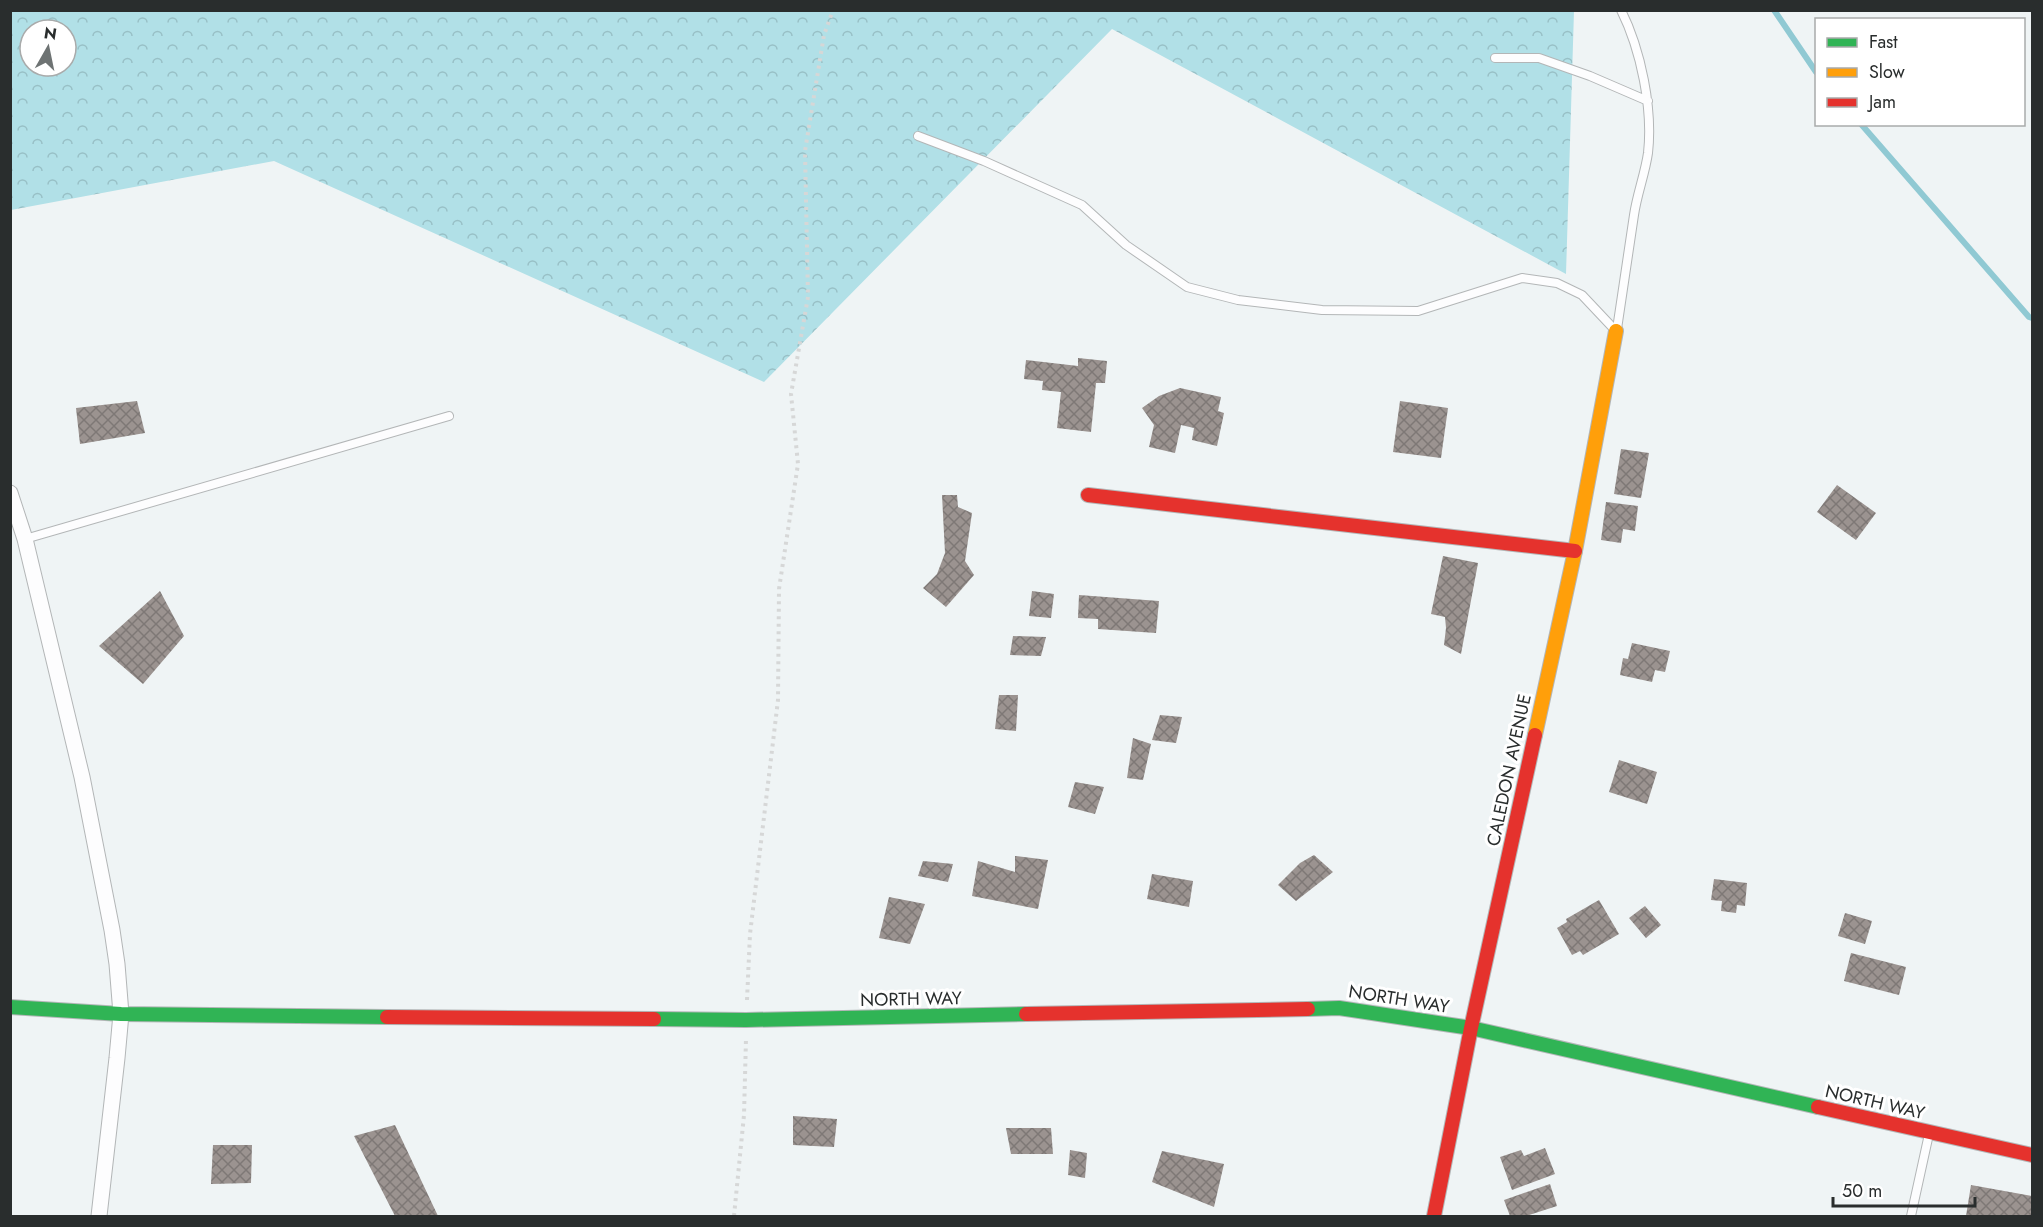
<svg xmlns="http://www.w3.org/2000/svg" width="2043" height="1227" font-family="Jost,sans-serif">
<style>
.forest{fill:url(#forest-crowns);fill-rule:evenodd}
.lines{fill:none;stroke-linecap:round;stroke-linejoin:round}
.stream{stroke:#90c9d3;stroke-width:6}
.building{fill:url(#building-cross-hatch)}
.lane-casing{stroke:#b3b6b7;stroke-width:10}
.street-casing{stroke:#b3b6b7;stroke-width:17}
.fast-casing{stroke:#b3b6b7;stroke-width:16}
.slow-casing{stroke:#b3b6b7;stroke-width:16}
.jam-casing{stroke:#b3b6b7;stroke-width:16}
.path{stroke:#d6d7d7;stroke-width:4;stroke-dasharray:3 4.5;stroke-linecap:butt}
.lane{stroke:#fdfdfe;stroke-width:8}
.street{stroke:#fdfdfe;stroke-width:15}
.fast{stroke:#30b455;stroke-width:14}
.slow{stroke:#ff9f0a;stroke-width:14}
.jam{stroke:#e5322d;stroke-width:14}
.labels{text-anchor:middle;stroke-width:6;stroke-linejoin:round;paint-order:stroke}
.street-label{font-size:18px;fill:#292d2d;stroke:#fff}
</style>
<defs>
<pattern id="forest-crowns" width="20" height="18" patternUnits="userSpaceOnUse" patternTransform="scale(1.5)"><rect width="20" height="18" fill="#b1e0e7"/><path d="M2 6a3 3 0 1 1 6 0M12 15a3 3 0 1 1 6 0" fill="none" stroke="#98c0c6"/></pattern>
<pattern id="building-cross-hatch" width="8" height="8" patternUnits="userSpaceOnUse" patternTransform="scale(1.5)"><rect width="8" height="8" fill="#9b9390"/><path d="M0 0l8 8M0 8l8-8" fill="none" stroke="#7e7876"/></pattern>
</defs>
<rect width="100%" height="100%" fill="#eff4f5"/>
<path class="forest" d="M11,11H1574L1566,274L1112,29L764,382L274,161L11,210ZM30,30H66V66H30Z"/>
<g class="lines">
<path class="stream" d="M1774,10L1816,72
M1861,124L2029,317L2032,318"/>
</g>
<path class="building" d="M1078,358L1107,361L1105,383H1096L1091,432L1057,428L1061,392L1042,390L1043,381L1024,379L1026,360L1078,366Z
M1180,388L1221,397L1218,411L1224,413L1217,446L1192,440L1194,428L1181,425L1175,453L1149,447L1154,425L1142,408L1159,396Z
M137,401L145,433L80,444L76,408Z
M1400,401L1448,408L1441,458L1393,452Z
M1621,449L1649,453L1641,498L1614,494Z
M1837,485L1876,513L1856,540L1817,512Z
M942,495H957L958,507L972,513L965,561L974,575L946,607L923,588L937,574L945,553Z
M1606,502L1638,506L1635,531L1623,529L1621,543L1601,540Z
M1443,556L1478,563L1461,654L1444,645L1446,628L1445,617L1431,614Z
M160,591L184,636L143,684L99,646Z
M1032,591L1054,594L1051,618L1029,616Z
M1079,595L1159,601L1156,633L1098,629V619L1078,618Z
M1013,636L1046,637L1041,656L1010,655Z
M1632,643L1670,651L1665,672L1655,670L1652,682L1620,675L1623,658L1628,659Z
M999,695H1018L1016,731L995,729Z
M1160,715L1182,717L1176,743L1152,740Z
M1133,738L1151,744L1143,780L1127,778Z
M1619,760L1657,772L1647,804L1609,792Z
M1075,782L1104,787L1095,814L1068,807Z
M1314,855L1333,872L1296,901L1278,885L1300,863Z
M1015,856L1048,860L1038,909L972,896L978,861L1015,872Z
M923,861L953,864L948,882L918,876Z
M1152,874L1193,881L1189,907L1147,899Z
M1714,879L1747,883L1745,906L1737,905L1736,913L1721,911L1722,901L1711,900Z
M889,897L925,904L910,944L879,938Z
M1599,900L1619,934L1583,955L1580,951L1572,955L1557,928L1567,922L1566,919Z
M1645,906L1661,925L1646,938L1629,918Z
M1845,913L1872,921L1865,944L1838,936Z
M1851,953L1906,967L1899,995L1844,981Z
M793,1116L837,1119L834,1147L793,1145Z
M395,1125L438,1216H395L354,1136Z
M1006,1128H1051L1053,1154H1011Z
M213,1145H252L251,1183L211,1184Z
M1545,1148L1555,1174L1512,1190L1500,1157L1521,1150L1524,1156Z
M1070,1150L1087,1153L1085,1178L1068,1175Z
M1162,1151L1224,1164L1214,1207L1152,1182Z
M1550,1184L1557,1206L1526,1216H1510L1504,1200Z
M1971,1185L2032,1196V1216H1966Z"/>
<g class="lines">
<g class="lane-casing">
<path id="lane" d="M1495,58H1539L1590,76L1648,101
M918,136L984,161L1082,205L1126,245L1187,287L1238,300L1322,310L1418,311L1522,278L1557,283L1582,295L1615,330
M1617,329C1623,291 1628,253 1634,215C1637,194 1645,174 1648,153C1653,109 1641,50 1621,10
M25,539L449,416
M1911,1216L1929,1134"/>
</g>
<g class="street-casing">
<path id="street" d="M10,493L25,539L82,777L112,930L117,964L121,1014L117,1058L99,1216"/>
</g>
<g class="fast-casing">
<path id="fast" d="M10,1007L121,1014L387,1017
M1308,1009L1339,1008L1471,1028L1818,1107
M654,1019L746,1020L1026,1014"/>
</g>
<g class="slow-casing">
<path id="slow" d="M1535,735L1575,551L1616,331"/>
</g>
<g class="jam-casing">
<path id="jam" d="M1088,495L1575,551
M1026,1014L1308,1009
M387,1017L654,1019
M1818,1107L2032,1155
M1434,1216L1471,1028L1535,735"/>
</g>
<path class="path" d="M747,1000L750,934L778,700L779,589L798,464L791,394L808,297L805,151L824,35L833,10
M734,1216L744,1115L746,1038"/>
<use href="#lane" class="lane"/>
<use href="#street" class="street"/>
<use href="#fast" class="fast"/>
<use href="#slow" class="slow"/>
<use href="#jam" class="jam"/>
</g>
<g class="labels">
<g class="street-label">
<text transform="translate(1509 770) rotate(-78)" y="6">CALEDON AVENUE</text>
<text transform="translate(911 999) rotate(-1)" y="6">NORTH WAY</text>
<text transform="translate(1399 999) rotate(9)" y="6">NORTH WAY</text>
<text transform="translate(1875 1102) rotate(13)" y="6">NORTH WAY</text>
</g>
</g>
<rect width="2043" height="1227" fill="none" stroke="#292d2d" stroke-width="24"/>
<rect x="1815" y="18" width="210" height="108" fill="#ffffff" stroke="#a9abab" stroke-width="1.5"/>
<rect x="1827" y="38" width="30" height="9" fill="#30b455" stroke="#a9abab" stroke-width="1.5"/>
<text x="1869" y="48" font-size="18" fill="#292d2d">Fast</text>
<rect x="1827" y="68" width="30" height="9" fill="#ff9f0a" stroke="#a9abab" stroke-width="1.5"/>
<text x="1869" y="78" font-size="18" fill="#292d2d">Slow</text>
<rect x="1827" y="98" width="30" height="9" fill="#e5322d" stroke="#a9abab" stroke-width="1.5"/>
<text x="1869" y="108" font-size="18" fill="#292d2d">Jam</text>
<g transform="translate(48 48) rotate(9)"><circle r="28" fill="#ffffff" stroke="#a9abab" stroke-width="1.5"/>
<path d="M0-4.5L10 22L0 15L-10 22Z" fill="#6e7373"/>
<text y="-9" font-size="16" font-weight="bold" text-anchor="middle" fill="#292d2d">N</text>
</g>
<path d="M1833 1197v9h142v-9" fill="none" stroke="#292d2d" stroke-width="3"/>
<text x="1842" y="1197" font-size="18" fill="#292d2d" stroke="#ffffff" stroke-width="4.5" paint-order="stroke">50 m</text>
</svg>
